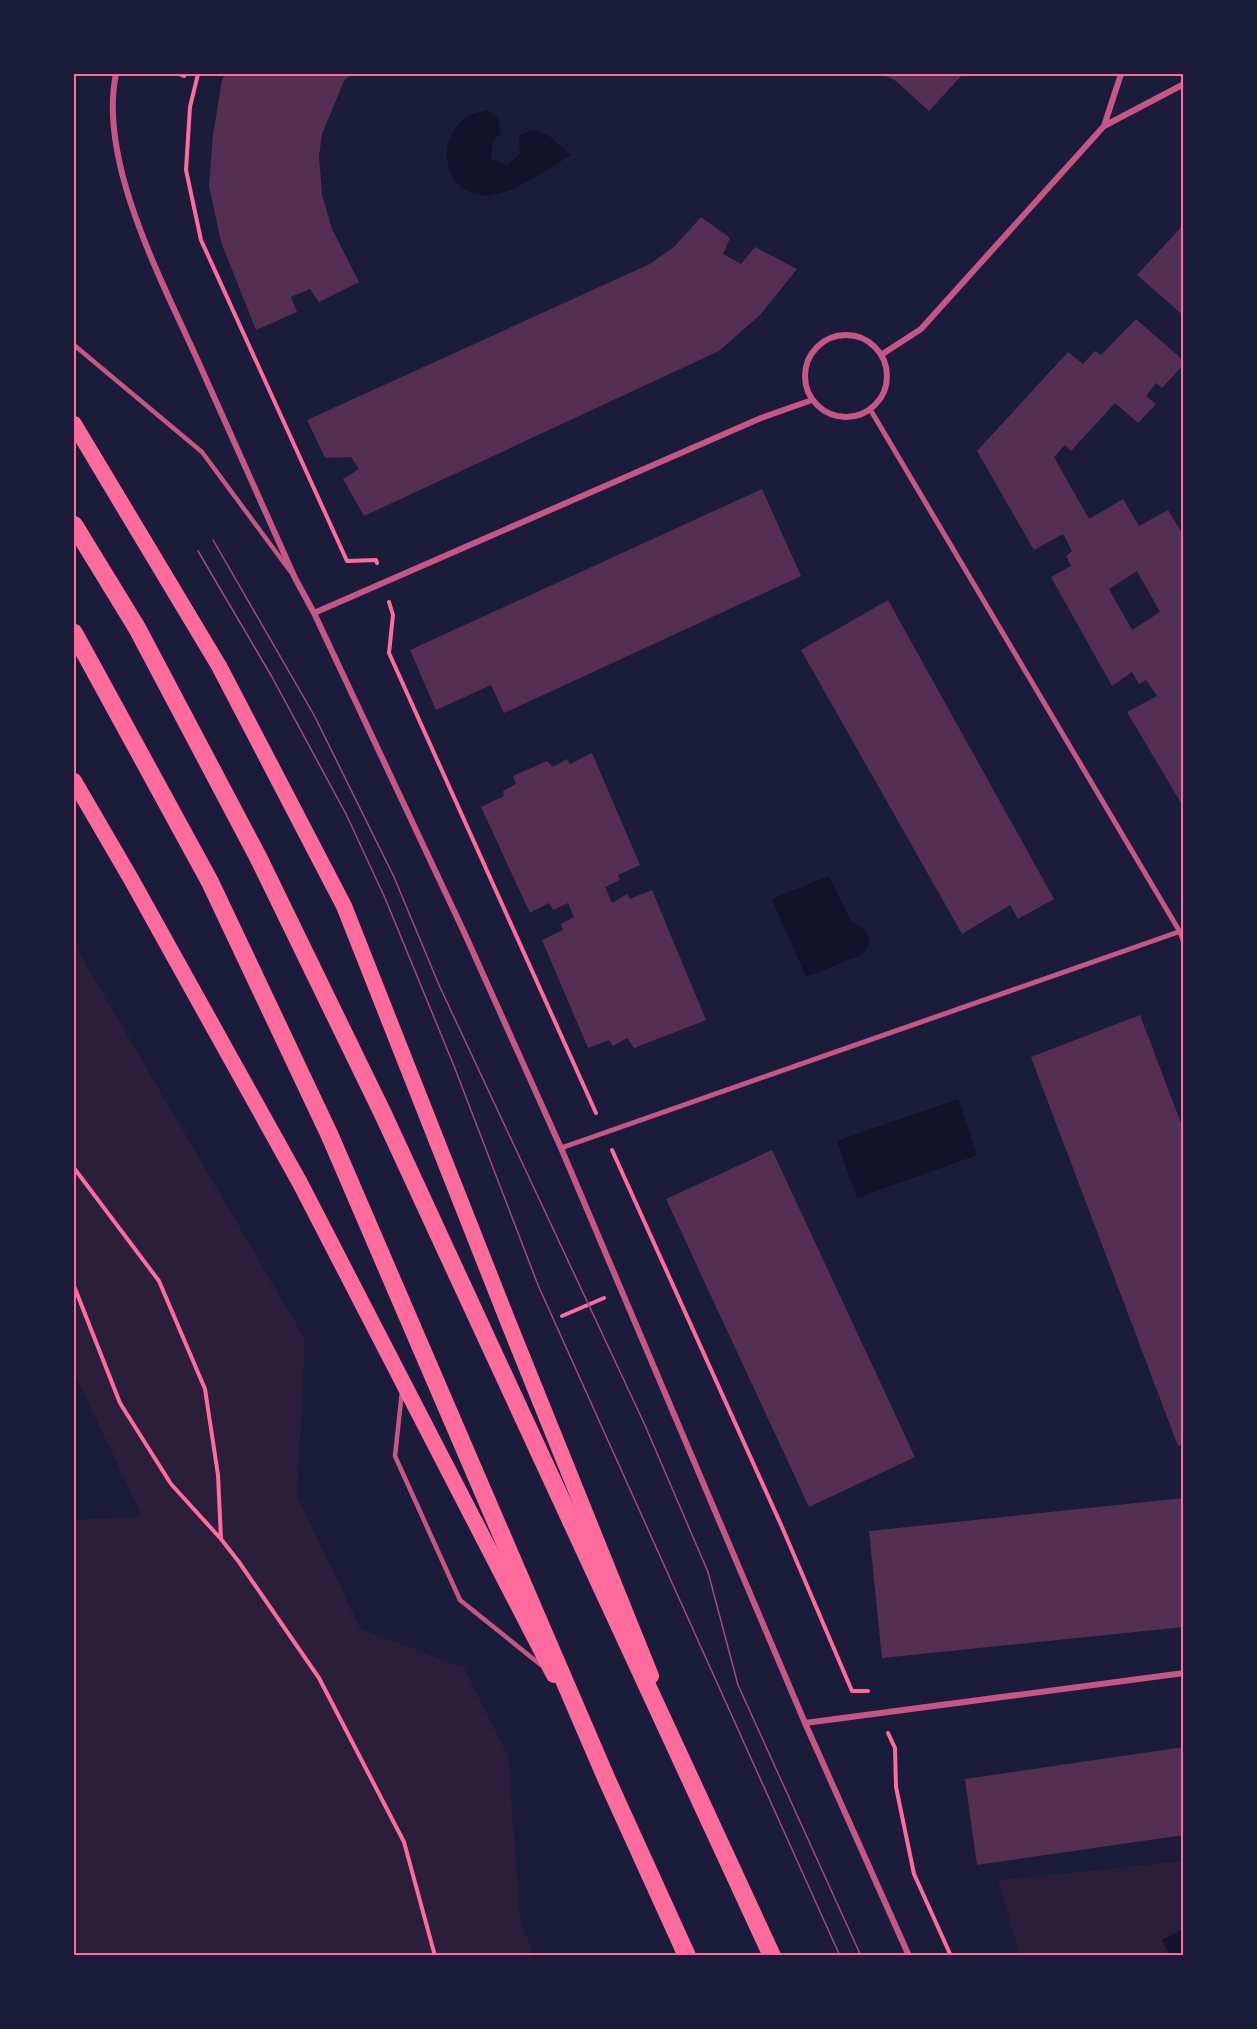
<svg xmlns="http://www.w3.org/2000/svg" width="1257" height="2029" font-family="'Titillium Web',sans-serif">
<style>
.green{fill:#2a1e3b}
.water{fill:#12122b}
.building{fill:#542f53;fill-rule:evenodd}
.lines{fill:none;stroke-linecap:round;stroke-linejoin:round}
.path{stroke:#ff6b9d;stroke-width:4}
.service{stroke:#c65784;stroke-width:4.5}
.pedestrian{stroke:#c65784;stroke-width:5}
.minor{stroke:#c65784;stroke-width:6}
.trunk{stroke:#ff6b9d;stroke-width:16}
.motorway{stroke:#ff6b9d;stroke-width:18}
.tram{stroke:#a44b75;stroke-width:1.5}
.neatline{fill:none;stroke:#ff6b9d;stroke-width:2}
</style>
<rect width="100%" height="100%" fill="#1b1b3a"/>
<path class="green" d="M74,944L305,1339L297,1496L361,1629L464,1668L508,1755L520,1918L533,1955H74V1520L142,1516L74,1373Z
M1183,1861V1955H1020L998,1880Z"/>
<path class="water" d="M488,110L498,119L501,133L493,141L491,159L507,165L520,154L519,135L534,130L549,136L571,155C553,166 518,190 498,194C449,205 429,146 466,117C472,113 481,112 488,110Z
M829,876L851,921L867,932C871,942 869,947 861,955L806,977L772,899Z
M958,1099L977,1155L857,1198L837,1141Z
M1183,1929V1955H1170L1162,1940Z"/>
<path class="building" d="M225,74H351L344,81L322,134L319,156L322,195L332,229L359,282L319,302L310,289L291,297L297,312L256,330L221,242L209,186L213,135L222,80Z
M882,74H963L929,111L896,81Z
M701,217L730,238L723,254L741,264L755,247L797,269L761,314L719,351L364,516L343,479L359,469L351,457L325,458L307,420L650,264L675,246Z
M1184,224V316L1137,275Z
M1136,319L1184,361V364L1162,388L1156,383L1146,396L1156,404L1138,423L1115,403L1071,451L1065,445L1054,457L1089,519L1123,499L1139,526L1168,510L1184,536V808L1127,712L1157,696L1146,680L1139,684L1132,672L1112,686L1051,577L1071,566L1066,556L1072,551L1063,534L1034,550L977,451L1068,352L1083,364L1095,351L1101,355ZM1137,571L1160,612L1132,630L1109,589Z
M762,489L801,576L504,713L491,685L436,710L410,650Z
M888,600L1054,899L1018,919L1010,905L962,934L801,650Z
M592,753L640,865L618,875L620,880L605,887L612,903L627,894L630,899L652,890L706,1020L634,1048L627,1038L613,1046L609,1040L588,1048L542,940L563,930L561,924L574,917L568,903L553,910L549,903L530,913L481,807L504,796L503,791L516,784L513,776L547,761L553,767L567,759L570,764Z
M1140,1015L1184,1131V1444L1178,1446L1031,1057Z
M772,1150L915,1457L809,1507L666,1199Z
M1184,1498V1627L882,1658L869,1531Z
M1184,1747V1835L977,1865L965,1779Z"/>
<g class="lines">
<path class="path" d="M179,74L184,76L185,74
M198,74L190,107L186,170L201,240L347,561L376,560L377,563
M389,602L393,615L389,653L596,1113
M612,1150L782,1527L852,1691H868
M74,1168L159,1281L205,1389L218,1475L221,1539
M74,1286L120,1403L171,1484L221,1539L239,1562L319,1678L404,1842L435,1956
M562,1316L604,1298
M888,1733L895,1748L896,1787L914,1874L951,1956"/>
<path class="service" d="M74,345L202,452L290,571
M402,1391L395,1456L460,1600L541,1665"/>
<path class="pedestrian" d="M870,409L1180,932L1184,943
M561,1148L1184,930"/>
<path class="minor" d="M116,74C97,164 166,288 202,370C233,440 264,509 295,578L314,613L464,932L561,1148L805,1723L909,1956
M1182,74L1184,75
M1104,126L1121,74
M805 376a41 41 0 1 1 82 0a41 41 0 1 1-82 0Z
M881,355L921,329L1104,126L1184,84
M314,613L761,418L812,400
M805,1723L1184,1673"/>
<path class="trunk" d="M74,424L219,666L344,906L509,1324L651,1676
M74,781L131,879L300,1183L554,1675"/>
<path class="motorway" d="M74,525L137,628L258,857L383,1114L772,1956
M74,633L210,882L330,1136L607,1780L687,1956"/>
<path class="tram" d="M213,540L314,715L394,877L439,985L644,1423L708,1572L738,1685L861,1956
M198,551L272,677L346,814L385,898L454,1066L538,1285L840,1956"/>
</g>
<rect width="1257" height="2029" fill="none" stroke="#1b1b3a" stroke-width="150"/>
<rect x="75" y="75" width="1107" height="1879" class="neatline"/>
</svg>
